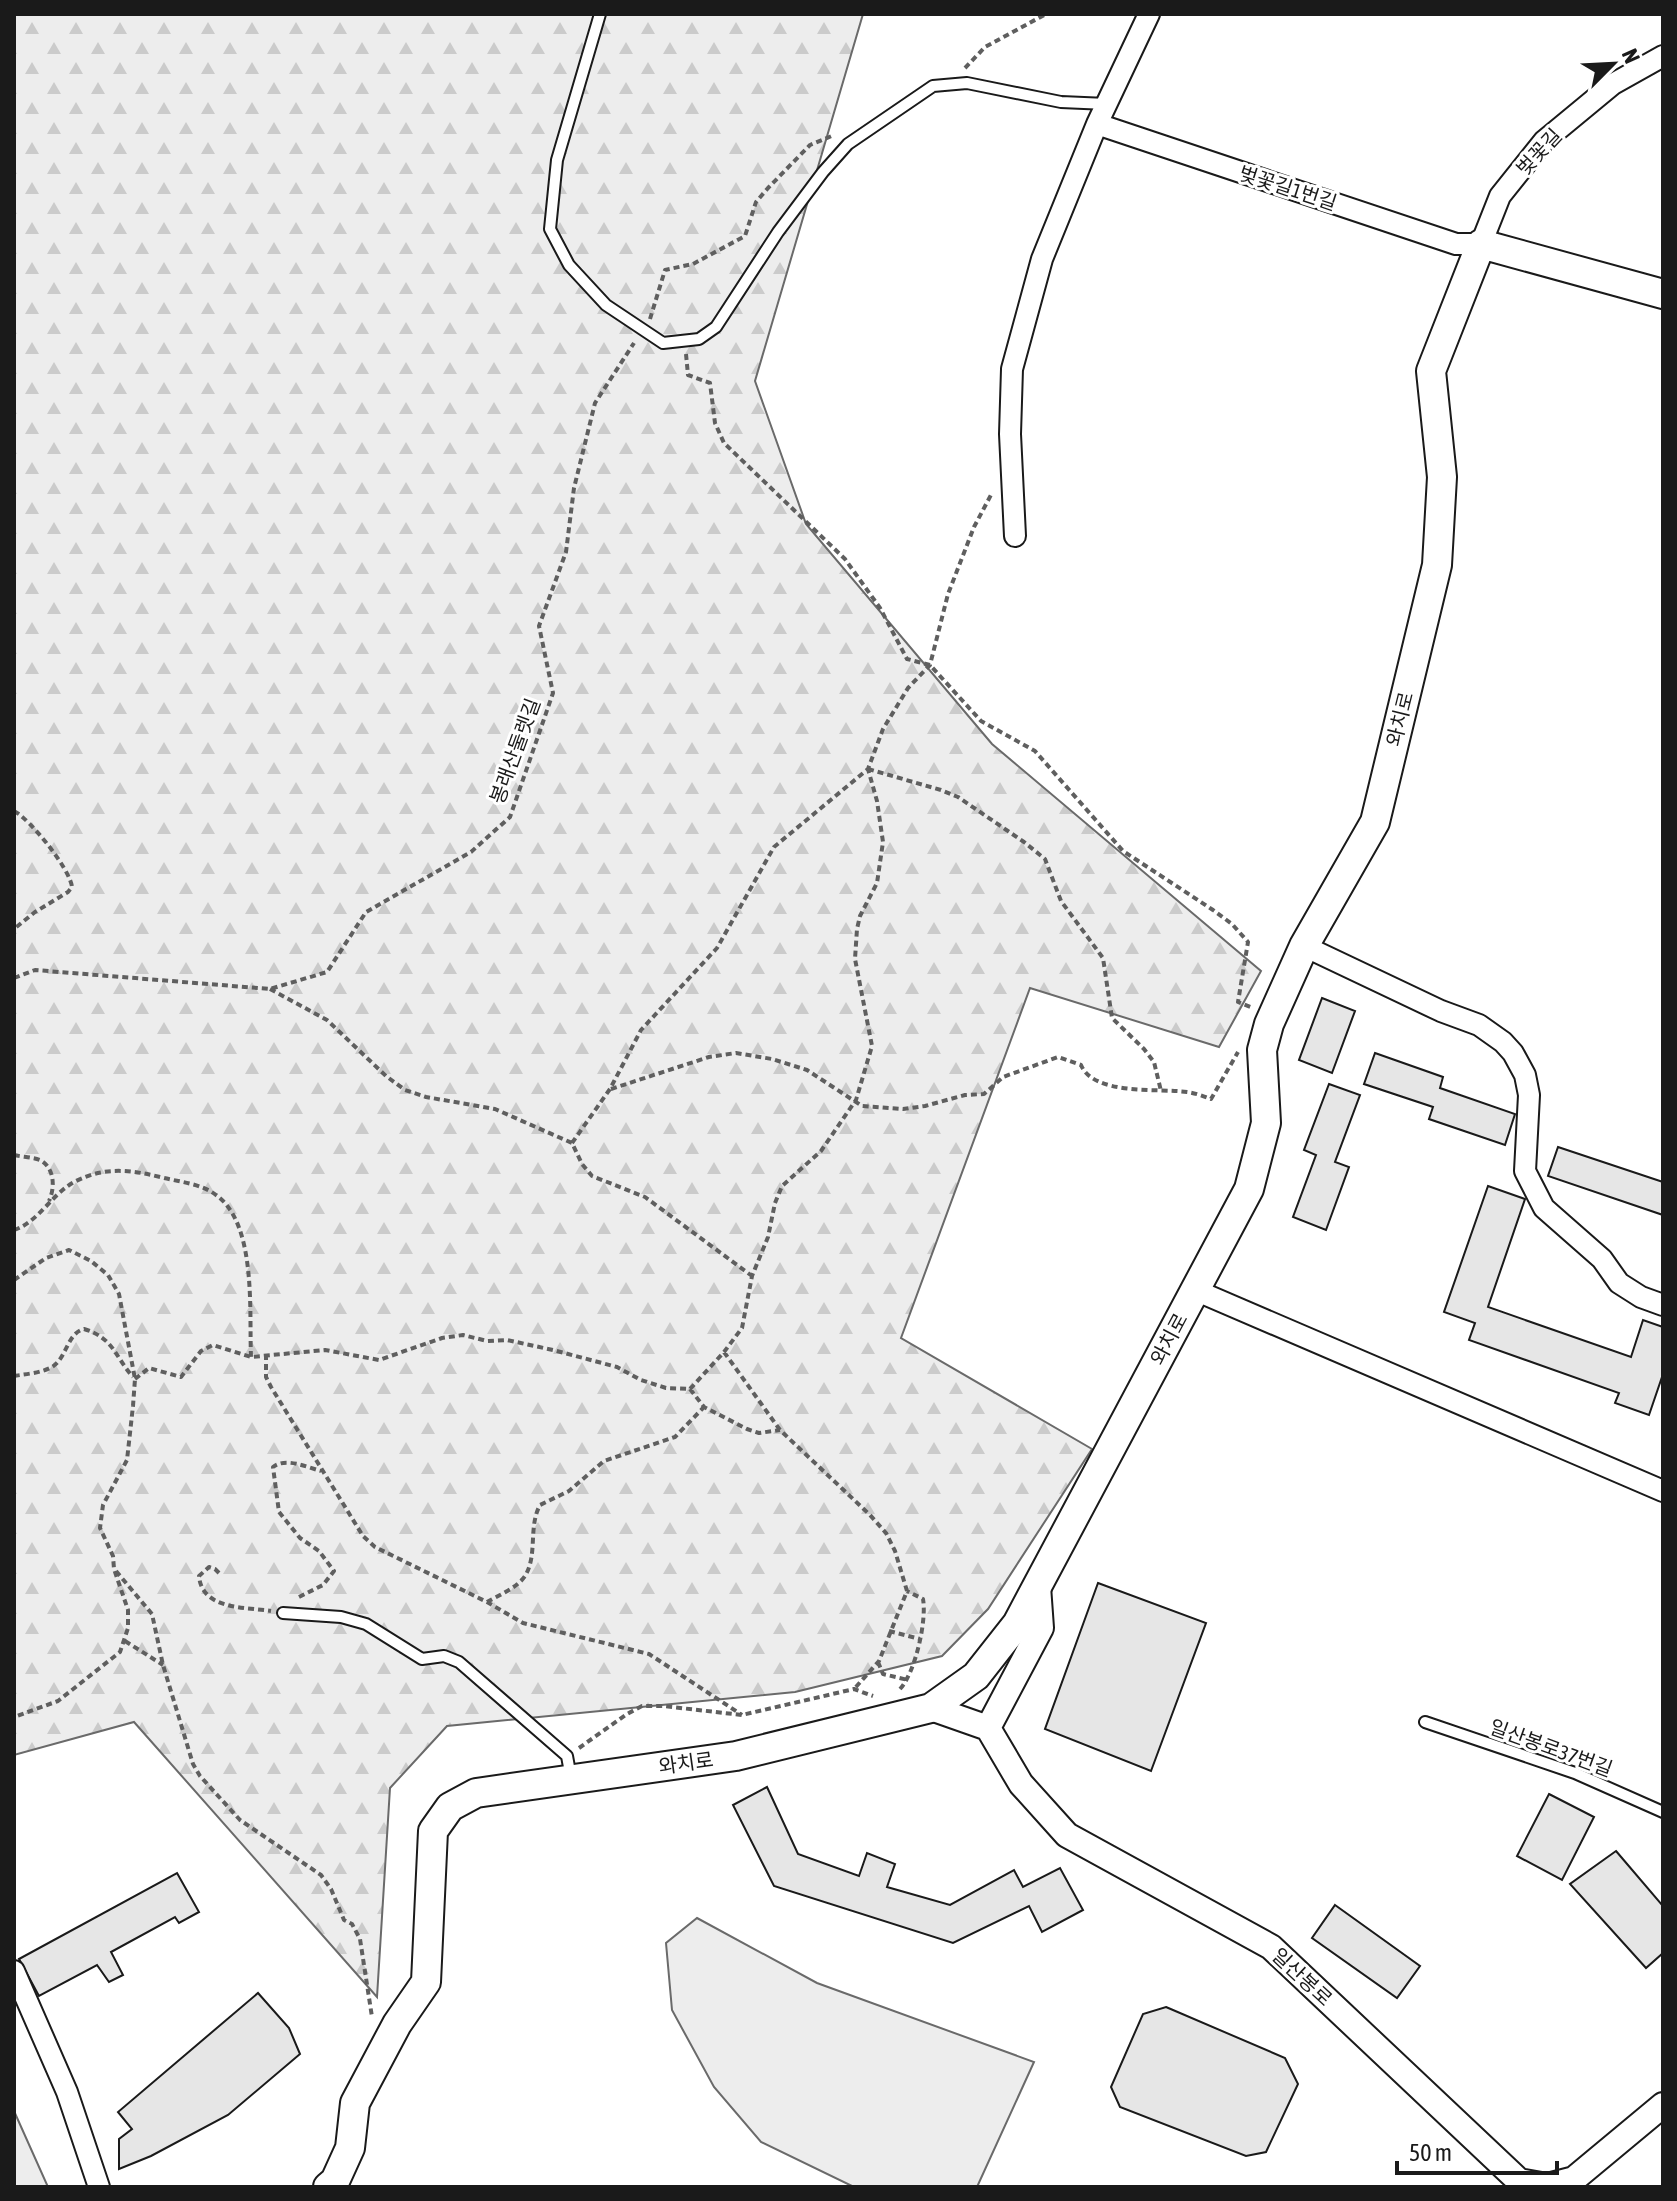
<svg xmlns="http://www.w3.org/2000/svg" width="1677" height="2201" font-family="'Asap Condensed','Noto Sans KR',sans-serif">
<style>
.forest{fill:url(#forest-firs);stroke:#6a6a6a;stroke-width:2}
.pitch{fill:#ededed;stroke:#6a6a6a;stroke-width:2}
.building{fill:#e6e6e6;stroke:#1a1a1a;stroke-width:2}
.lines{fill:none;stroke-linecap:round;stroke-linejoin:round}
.service-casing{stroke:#1a1a1a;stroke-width:14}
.minor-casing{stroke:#1a1a1a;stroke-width:24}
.tertiary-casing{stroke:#1a1a1a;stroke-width:28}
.secondary-casing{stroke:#1a1a1a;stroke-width:32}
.path{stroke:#5f5f5f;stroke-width:4;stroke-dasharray:6 4;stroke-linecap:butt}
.service{stroke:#fff;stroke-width:10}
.minor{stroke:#fff;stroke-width:20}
.tertiary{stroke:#fff;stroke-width:24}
.secondary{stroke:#fff;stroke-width:28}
.labels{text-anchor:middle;stroke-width:6;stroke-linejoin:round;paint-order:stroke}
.street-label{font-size:20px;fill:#1a1a1a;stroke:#fff}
</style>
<defs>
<pattern id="forest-firs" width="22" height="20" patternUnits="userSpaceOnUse" patternTransform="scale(2)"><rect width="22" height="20" fill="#ededed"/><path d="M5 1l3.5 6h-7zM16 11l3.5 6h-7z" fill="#cbcbcb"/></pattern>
</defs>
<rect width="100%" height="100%" fill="#fff"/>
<path class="forest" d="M14,14H863L755,381L806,524L992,744L1261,971L1219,1047L1030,988L901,1338L1092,1449L988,1609L942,1656L795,1692L447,1726L390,1788L377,1997L134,1722L14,1755Z"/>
<path class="pitch" d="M697,1918L817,1983L1034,2062L977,2187H854L761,2142L714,2087L672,2010L666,1943Z
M14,2111L48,2187H14Z"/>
<path class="building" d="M1322,998L1355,1011L1332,1073L1299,1060Z
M1375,1053L1443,1077L1440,1088L1515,1114L1505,1145L1429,1119L1433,1107L1364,1084Z
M1329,1084L1360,1095L1335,1162L1349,1167L1326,1230L1293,1217L1316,1155L1304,1150Z
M1558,1147L1663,1182V1215L1548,1176Z
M1488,1186L1525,1199L1488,1307L1631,1357L1643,1320L1663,1327V1374L1649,1415L1615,1403L1619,1393L1469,1340L1475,1323L1444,1312Z
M1098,1583L1206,1623L1151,1771L1045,1729Z
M767,1787L798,1854L859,1876L867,1853L895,1864L887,1887L950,1905L1014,1870L1023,1887L1060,1868L1083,1910L1042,1932L1029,1906L953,1943L774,1886L733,1805Z
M1549,1794L1594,1817L1562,1880L1517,1856Z
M1616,1851L1663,1906V1953L1646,1968L1570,1884Z
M177,1873L199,1912L179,1923L175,1917L111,1952L123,1975L109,1982L97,1965L39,1996L19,1959Z
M1335,1905L1420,1966L1397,1998L1312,1938Z
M258,1993L289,2028L300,2054L228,2115L151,2156L119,2169V2139L132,2129L118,2112Z
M1166,2007L1285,2058L1298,2084L1266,2152L1246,2156L1120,2107L1111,2087L1143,2014Z"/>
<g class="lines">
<g class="service-casing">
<path id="service" d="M600,14L557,160L550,229L569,265L606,305L663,343L699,339L716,327L778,232L823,172L848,144L933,86L967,83L1061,102L1107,104
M283,1613L341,1617L366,1624L422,1659L444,1656L459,1662L567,1756L571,1778
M1425,1722L1575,1773L1663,1812"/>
</g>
<g class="minor-casing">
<path id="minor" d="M1097,124L1456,244H1481L1500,196L1544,141L1613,84L1663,56
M1015,536L1010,434L1012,369L1042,259L1097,124L1149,14
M1304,946L1441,1011L1479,1025L1503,1042L1513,1053L1525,1075L1529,1095L1525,1171L1544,1208L1602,1259L1619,1283L1641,1297L1663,1305
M1195,1290L1663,1491
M14,1971L67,2092L99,2187"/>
</g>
<g class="tertiary-casing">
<path id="tertiary" d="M931,1708L988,1728L1021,1784L1067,1835L1271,1947L1519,2181L1547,2186L1574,2179L1663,2105
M988,1728L1041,1628L1038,1586"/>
</g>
<g class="secondary-casing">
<path id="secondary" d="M328,2187L335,2181L350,2148L355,2103L397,2024L426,1982L433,1831L450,1807L476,1793L736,1756L931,1708L976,1676L1017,1624L1249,1189L1266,1123L1262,1050L1269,1024L1304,946L1375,822L1437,565L1442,477L1431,371L1481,244L1663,294"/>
</g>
<path class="path" d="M965,68L985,47L1046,14
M650,319L665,270L693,264L745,236L756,202L768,188L810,145L834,135
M686,354L688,375L710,383L715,423L724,443L845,559L880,608L907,659L930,665L981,721L1035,751L1123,851L1213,910L1232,924L1248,942L1238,1002L1253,1008
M868,769L941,790L958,797L1024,842L1045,859L1061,901L1103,958L1112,1018L1144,1049L1154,1062L1161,1091
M14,811C30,819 70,869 72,887L68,892L35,912L14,929
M14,978L35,970L270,989L327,972L366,912L471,852L510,817L553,693L539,626L566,552L574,488L595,403L634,343
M270,989L327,1020L386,1076L405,1090L426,1097L495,1109L572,1143L582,1164L592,1176L645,1197L752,1276
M611,1089L709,1057L736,1053L772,1059L807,1070L862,1106L903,1109L925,1106L965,1095L984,1094L1003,1077L1058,1057L1081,1065C1094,1096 1159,1088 1187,1092C1195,1093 1203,1096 1211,1099L1238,1052
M572,1143L610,1089L641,1030L717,948L774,847L868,769L883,729L908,688L930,665L948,594L974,527L992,493
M14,1155C22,1157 32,1157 40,1160C55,1168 55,1188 49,1201
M14,1230C39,1222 52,1193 76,1181C106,1166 133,1170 164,1178C181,1182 202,1184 216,1195C257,1224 249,1312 251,1357
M14,1280L46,1258L69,1250L91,1261L108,1275L119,1294L135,1379L133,1406L127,1460L103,1505L100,1528L113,1556L114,1569L128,1610V1628L120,1652L58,1701L14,1717
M724,1352L780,1430L870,1515L886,1533L895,1551L907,1591L879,1661L855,1688
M266,1354V1377L271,1387L363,1536L375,1547L487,1602L523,1623L649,1654L742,1715
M14,1376C26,1374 41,1373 52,1367C67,1358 67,1333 84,1329C114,1338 115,1357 133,1377
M135,1379L149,1368L181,1377L201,1351L213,1345L251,1357L325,1350L379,1360L442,1338L463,1335L487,1341L507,1340L553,1350L617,1367L641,1380L666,1388L690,1389L724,1352L742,1328L752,1276L768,1237L775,1203L782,1186L821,1151L856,1100L872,1046L855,959L857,929L860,916L877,883L883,842L877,801L868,769
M690,1389L704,1407L747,1429L759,1433L780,1430
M116,1571L152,1614L163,1665L193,1764L200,1776L240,1820L321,1875L331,1889L344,1920L352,1924L360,1939L372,2017
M219,1573L215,1569L209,1567L199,1576C202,1610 245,1607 271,1611
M299,1597L323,1585L334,1571L319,1551L300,1538L279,1512L273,1467C286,1457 306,1467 321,1471
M487,1602C499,1595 517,1588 525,1576C538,1555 528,1527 540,1505L569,1491L604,1461L675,1437L704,1407
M889,1631L920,1639
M125,1641L163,1665
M878,1662L883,1674L908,1680
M900,1689C915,1673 927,1621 923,1599L907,1591
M579,1748L627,1714L642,1706H663L742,1715L854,1689L873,1696"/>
<use href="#service" class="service"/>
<use href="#minor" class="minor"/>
<use href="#tertiary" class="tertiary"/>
<use href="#secondary" class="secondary"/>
</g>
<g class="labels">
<g class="street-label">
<text transform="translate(1539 152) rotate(-47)" y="7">벚꽃길</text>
<text transform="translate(1288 188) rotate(18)" y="7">벚꽃길1번길</text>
<text transform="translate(1400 719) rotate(-76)" y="7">와치로</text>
<text transform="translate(515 751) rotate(-70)" y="7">봉래산둘렛길</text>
<text transform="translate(1169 1339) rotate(-62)" y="7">와치로</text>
<text transform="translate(1551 1748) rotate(20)" y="7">일산봉로37번길</text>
<text transform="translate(686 1763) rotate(-8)" y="7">와치로</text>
<text transform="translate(1302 1977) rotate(43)" y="7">일산봉로</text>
</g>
</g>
<rect width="1677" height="2201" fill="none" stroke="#1a1a1a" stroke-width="32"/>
<g transform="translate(1613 64) rotate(66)" stroke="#ffffff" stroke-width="6" paint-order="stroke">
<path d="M0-6L14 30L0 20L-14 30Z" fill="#1a1a1a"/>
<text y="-12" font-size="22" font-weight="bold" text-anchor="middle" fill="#1a1a1a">N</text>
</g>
<path d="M1397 2161v12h160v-12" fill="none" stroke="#1a1a1a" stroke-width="4"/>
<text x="1409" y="2161" font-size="24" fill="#1a1a1a" stroke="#ffffff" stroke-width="6" paint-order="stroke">50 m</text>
</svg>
